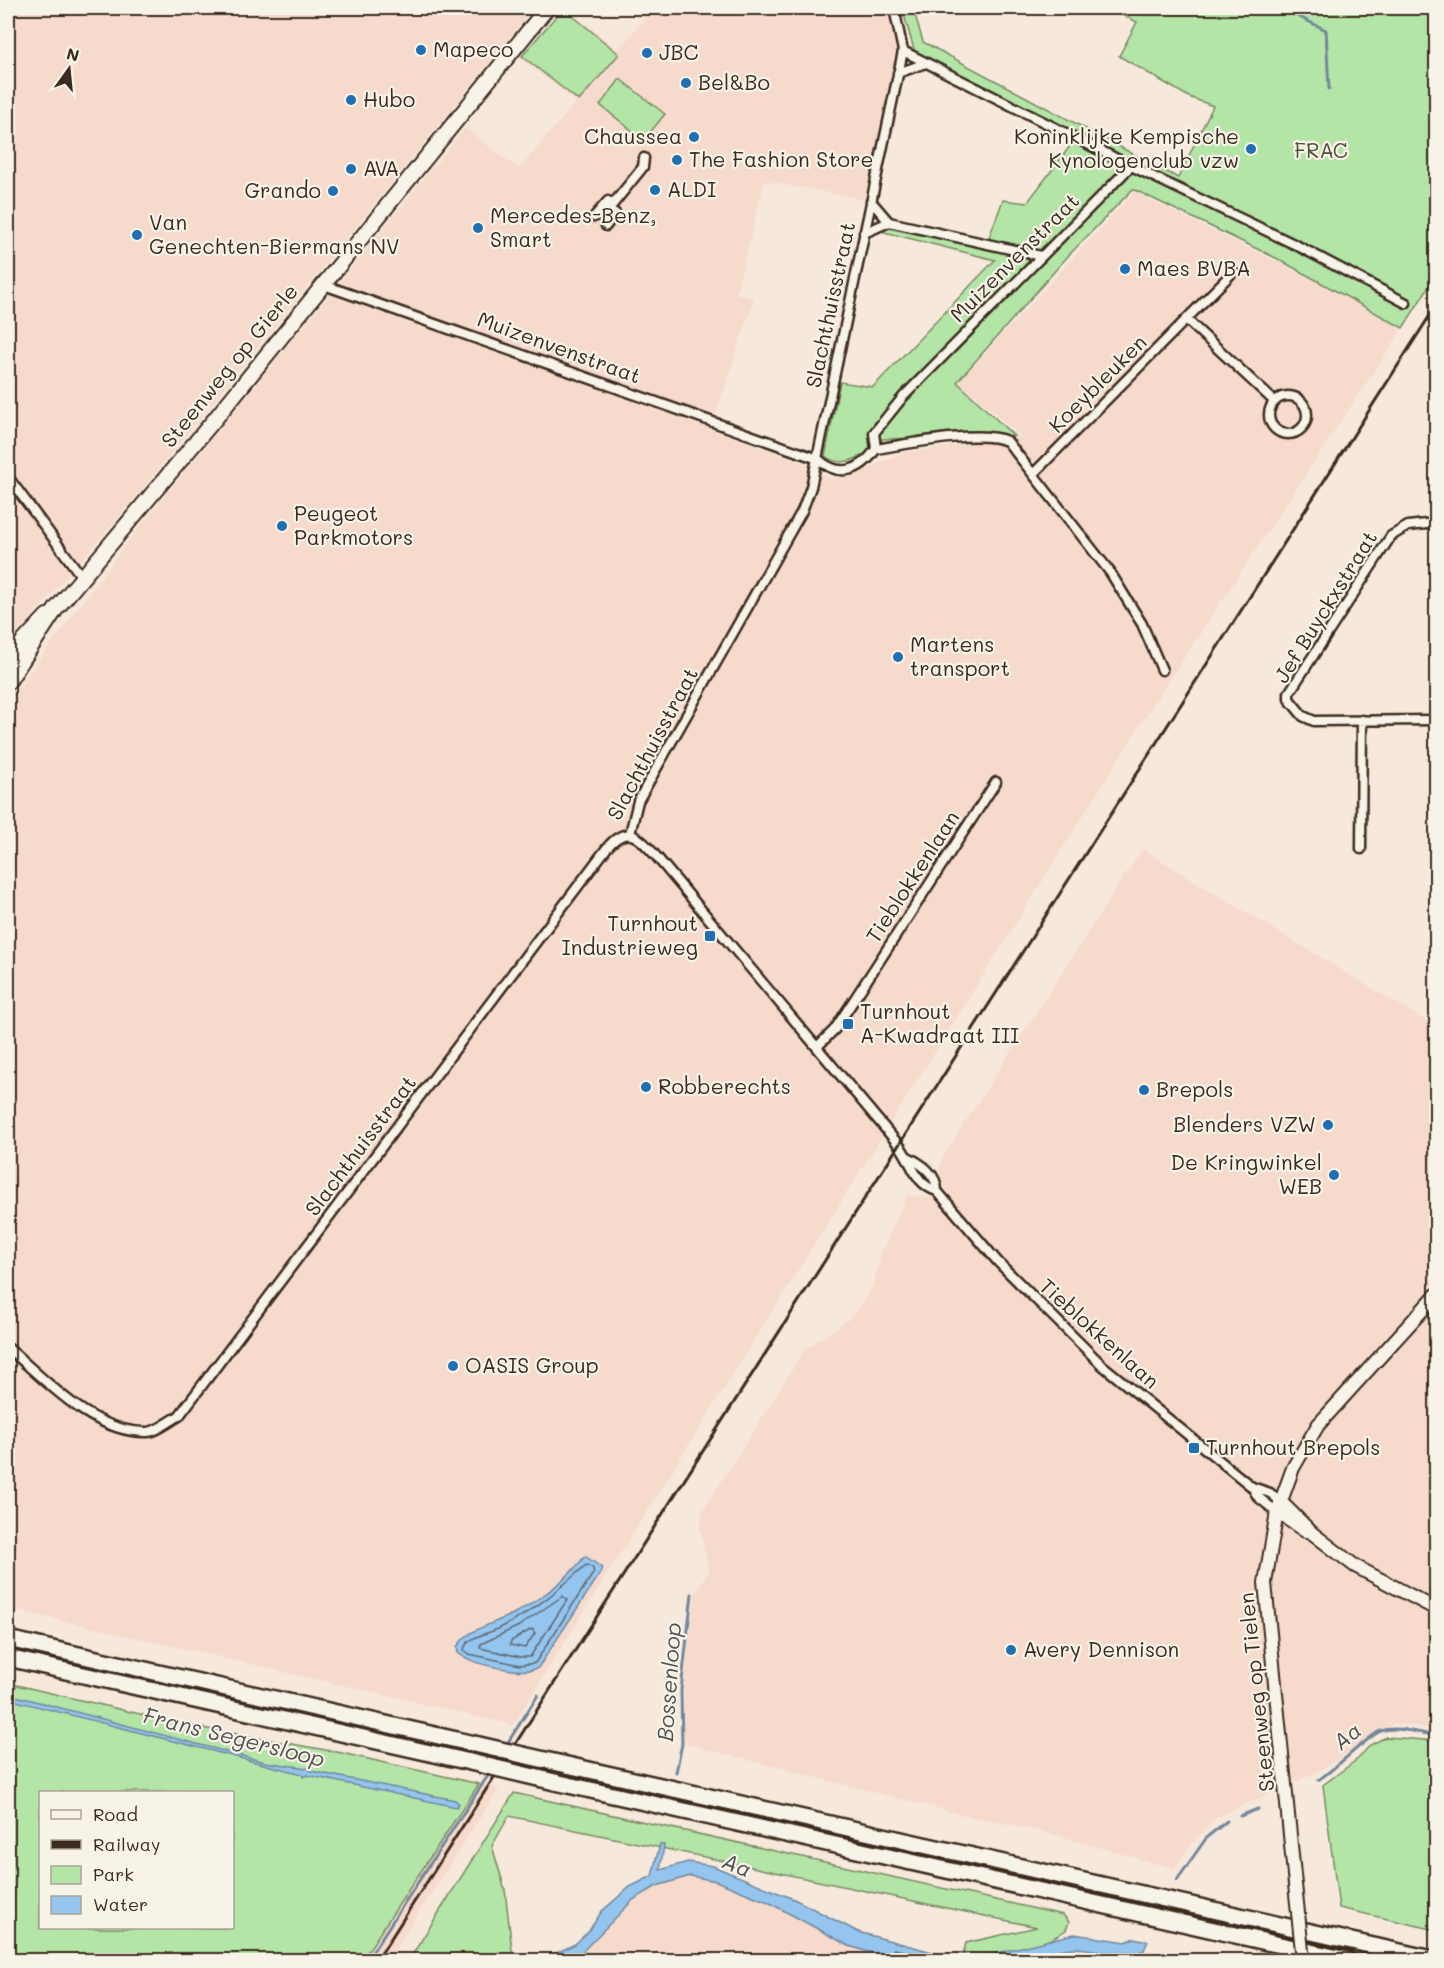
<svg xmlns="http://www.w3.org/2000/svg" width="1444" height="1968" font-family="Mali,sans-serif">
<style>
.built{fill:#f6dbcd}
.green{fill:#b3e5a6;stroke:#778862;stroke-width:1.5;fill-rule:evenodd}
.water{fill:#93c5ef;stroke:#70879b;stroke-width:1.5}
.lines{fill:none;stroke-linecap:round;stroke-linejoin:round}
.shore{stroke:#5e6872;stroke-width:1.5}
.stream{stroke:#70879b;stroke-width:3}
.street-casing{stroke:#3b2a1e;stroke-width:13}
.secondary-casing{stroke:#3b2a1e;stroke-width:16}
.primary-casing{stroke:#3b2a1e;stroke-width:18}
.highway-casing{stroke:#3b2a1e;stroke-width:20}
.street{stroke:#f7f3e8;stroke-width:8}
.secondary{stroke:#f7f3e8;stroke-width:12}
.primary{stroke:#f7f3e8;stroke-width:14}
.highway{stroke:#f7f3e8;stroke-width:15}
.rail{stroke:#3b2a1e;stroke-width:3}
.secondary-bridge-casing{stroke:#3b2a1e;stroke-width:16;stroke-linecap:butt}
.highway-bridge-casing{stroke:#3b2a1e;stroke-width:20;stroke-linecap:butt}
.secondary-bridge{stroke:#f7f3e8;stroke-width:12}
.highway-bridge{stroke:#f7f3e8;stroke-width:15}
.poi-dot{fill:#1f6fb2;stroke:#f7f3e8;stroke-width:2}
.labels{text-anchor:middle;stroke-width:4.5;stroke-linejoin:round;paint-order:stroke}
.poi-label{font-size:21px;fill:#3b2a1e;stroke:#f7f3e8;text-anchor:start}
.park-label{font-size:21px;fill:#534f39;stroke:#f7f3e8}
.street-label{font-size:21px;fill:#3b2a1e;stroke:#f7f3e8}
.water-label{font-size:22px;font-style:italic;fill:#515152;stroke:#f7f3e8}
</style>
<rect width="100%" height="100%" fill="#f7e8dc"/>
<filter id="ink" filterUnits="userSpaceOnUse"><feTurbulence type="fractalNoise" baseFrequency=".0167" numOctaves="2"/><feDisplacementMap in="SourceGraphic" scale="12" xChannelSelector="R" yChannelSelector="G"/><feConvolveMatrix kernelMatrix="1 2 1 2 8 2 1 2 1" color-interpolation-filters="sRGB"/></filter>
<g filter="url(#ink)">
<path class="built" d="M8,8H534L126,509L8,644Z
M562,8H566L618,50L654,8H889L894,29L896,59L864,200L765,181L736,293L754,299L711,429L805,463L829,478L850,477L900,453L1021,437L958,382L1134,192L1338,291L1403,328L1154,703L513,1725L8,1608V701L129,540L465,128L519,169L576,102L521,59Z
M1142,849L1436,1027V1729L1394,1724L1321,1770L1216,1818L1190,1846L1175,1869L1037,1830L967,1816L686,1744L684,1736V1682L695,1593L709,1571L700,1527L703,1510L805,1349L849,1319L863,1302L873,1285L881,1254L907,1195L928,1197L944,1183L939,1170L942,1158Z
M479,1784L499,1789L388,1960H362Z
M690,1876L704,1877L740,1890L768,1902L849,1946L899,1960H567L580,1954L633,1900L657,1886Z
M1074,1948L1132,1955L1144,1950L1209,1960H1034L1049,1953Z"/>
<path class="green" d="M563,8L619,54L579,101L522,56Z
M902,8H913L923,42L1178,178L1213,106L1189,97L1119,56L1137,22L1108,8H1436V275L1403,328L1278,259L1133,189L1068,256L957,382L1014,436L882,439L881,446C862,455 845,470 825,456L840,382L873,387L995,260L884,232L888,219L988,240L1003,200L1027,203L1077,137L915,53Z
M620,79L665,114L644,140L600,105Z
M8,1683L191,1726L337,1752L479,1784L362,1960H8ZM40,1792H232V1928H40Z
M1386,1737L1436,1741V1930L1339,1908L1323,1785L1359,1758L1370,1745Z
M514,1793L1063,1915L1069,1922L1066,1930C1041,1948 994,1960 963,1955L966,1943L1037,1927L509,1816L492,1846L505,1890L513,1958L516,1960H409Z
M1310,1940L1402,1960H1382L1310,1944Z"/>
<path class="water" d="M585,1556L602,1568L600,1574L538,1668C520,1675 473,1665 458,1653L457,1647C468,1628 494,1624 513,1614C539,1600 567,1580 585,1556Z
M8,1694L265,1762L307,1768L311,1771L455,1800L459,1804L456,1807L307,1775L303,1777L302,1774L8,1699Z
M660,1844L664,1845L660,1870L688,1862L713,1866L796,1900L858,1932L936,1953L969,1956L993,1954L1074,1934L1126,1942L1134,1938L1148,1941L1144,1950C1123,1963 1097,1947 1074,1948C1060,1948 1047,1954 1034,1960L889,1958L849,1946L768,1902L716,1881L690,1876L657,1886L633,1900L580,1954L567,1960H542L575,1944L589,1931L602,1911L630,1887L652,1876Z"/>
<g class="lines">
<path class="shore" d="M586,1565L592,1567L594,1572L535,1663L520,1665L469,1654L464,1650C466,1637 487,1634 498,1629C532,1613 558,1590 586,1565Z
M563,1596L567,1600L530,1657H521L480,1648L481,1644L519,1626Z
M532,1629L535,1633L525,1648L510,1645L511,1641Z
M894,1960L891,1952L894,1949L948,1960"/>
<path class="stream" d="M1281,8L1326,30L1329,89
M505,1747L538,1695
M676,1772L682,1744L681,1690L692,1594
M1318,1780C1333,1771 1370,1734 1381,1731C1398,1725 1419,1734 1436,1735
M1240,1816L1258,1809
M1177,1880L1207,1837L1227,1821
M367,1960L491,1771"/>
<g class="street-casing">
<path id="street" d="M903,51L1131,166
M898,73L926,63
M871,201L889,222
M594,217L608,201L609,203L602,213L605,214L643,167L644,158
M606,226L615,213
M864,233L889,222L1041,256
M324,285L818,459C839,478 860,472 876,449C907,444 980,429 1007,441L1110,572L1142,624L1162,670
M1187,320L1274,401
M1269 415a19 19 0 1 1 38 0a19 19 0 1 1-38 0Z
M876,449L874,433L903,397L1131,166L1296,245L1406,303
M1034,473L1233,272
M8,477L82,577
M1436,523L1408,526L1391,536L1289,693V699L1303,716L1314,721L1436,720
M630,834L638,801L802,511L811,487L903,51L894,8
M1361,849L1362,720
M817,1047L835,1029L996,782
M908,1157C922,1164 937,1174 937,1191
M8,1348C46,1380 92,1433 147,1432C156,1432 170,1421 179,1416L606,849C627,823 638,836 656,856L899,1145C912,1161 914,1184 937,1191L998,1262L1102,1365L1252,1487L1258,1497L1277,1512
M1252,1487L1270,1493L1280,1501"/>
</g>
<g class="secondary-casing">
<path id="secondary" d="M1280,1501L1312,1533L1355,1566L1436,1609
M1277,1512L1305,1531
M1294,1875L1265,1583L1277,1512L1293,1468L1318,1425L1436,1295"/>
</g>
<g class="primary-casing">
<path id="primary" d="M8,658L47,616
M8,682L56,609L215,419L547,8"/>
</g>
<g class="highway-casing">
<path id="highway" d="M8,1639L479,1745
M8,1658L470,1762
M567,1765L1436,1960
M555,1782L1347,1960"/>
</g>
<use href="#street" class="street"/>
<use href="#secondary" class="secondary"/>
<use href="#primary" class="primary"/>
<use href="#highway" class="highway"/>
<path class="rail" d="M377,1960L1436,306"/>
<g class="secondary-bridge-casing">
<path id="secondary-bridge" d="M1294,1875L1303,1960"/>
</g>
<g class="highway-bridge-casing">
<path id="highway-bridge" d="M479,1745L567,1765
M470,1762L555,1782"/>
</g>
<use href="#secondary-bridge" class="secondary-bridge"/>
<use href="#highway-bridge" class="highway-bridge"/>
</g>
</g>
<g class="poi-dot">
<circle cx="421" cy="50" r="6"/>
<circle cx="647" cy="53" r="6"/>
<circle cx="686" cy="83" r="6"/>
<circle cx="351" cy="100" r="6"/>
<circle cx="694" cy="137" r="6"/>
<circle cx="1251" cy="149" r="6"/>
<circle cx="677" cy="160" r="6"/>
<circle cx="351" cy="169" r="6"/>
<circle cx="655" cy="190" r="6"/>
<circle cx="333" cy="191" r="6"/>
<circle cx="478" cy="228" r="6"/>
<circle cx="137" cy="235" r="6"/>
<circle cx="1125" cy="269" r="6"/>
<circle cx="282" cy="526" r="6"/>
<circle cx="898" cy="657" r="6"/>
<rect x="704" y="930" width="12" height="12" rx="3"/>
<rect x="842" y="1018" width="12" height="12" rx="3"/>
<circle cx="646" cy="1087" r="6"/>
<circle cx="1144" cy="1090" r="6"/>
<circle cx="1328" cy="1125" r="6"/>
<circle cx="1334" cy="1175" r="6"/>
<circle cx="453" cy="1366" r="6"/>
<rect x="1188" y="1442" width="12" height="12" rx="3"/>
<circle cx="1011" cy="1650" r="6"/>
</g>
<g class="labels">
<g class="poi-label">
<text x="433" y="57">Mapeco</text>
<text x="659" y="60">JBC</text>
<text x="698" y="90">Bel&amp;Bo</text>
<text x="363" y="107">Hubo</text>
<text x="682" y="144" text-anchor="end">Chaussea</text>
<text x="1239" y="144" text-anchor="end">Koninklijke Kempische<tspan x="1239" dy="24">Kynologenclub vzw</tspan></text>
<text x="689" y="167">The Fashion Store</text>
<text x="363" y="176">AVA</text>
<text x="667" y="197">ALDI</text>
<text x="321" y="198" text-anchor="end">Grando</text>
<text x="490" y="223">Mercedes-Benz,<tspan x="490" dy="24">Smart</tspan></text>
<text x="149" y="230">Van<tspan x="149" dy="24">Genechten-Biermans NV</tspan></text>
<text x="1137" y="276">Maes BVBA</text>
<text x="294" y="521">Peugeot<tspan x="294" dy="24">Parkmotors</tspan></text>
<text x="910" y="652">Martens<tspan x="910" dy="24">transport</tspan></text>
<text x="698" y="931" text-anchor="end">Turnhout<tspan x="698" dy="24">Industrieweg</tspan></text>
<text x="860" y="1019">Turnhout<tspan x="860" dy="24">A-Kwadraat III</tspan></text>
<text x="658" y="1094">Robberechts</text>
<text x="1156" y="1097">Brepols</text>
<text x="1316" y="1132" text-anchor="end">Blenders VZW</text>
<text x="1322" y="1170" text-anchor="end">De Kringwinkel<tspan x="1322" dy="24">WEB</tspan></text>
<text x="465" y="1373">OASIS Group</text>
<text x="1206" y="1455">Turnhout Brepols</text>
<text x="1023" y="1657">Avery Dennison</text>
</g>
<g class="park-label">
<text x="1321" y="158">FRAC</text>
</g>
<g class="street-label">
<text transform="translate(1015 258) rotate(-45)" y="7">Muizenvenstraat</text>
<text transform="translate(831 305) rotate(-78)" y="7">Slachthuisstraat</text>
<text transform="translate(559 348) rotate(20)" y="7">Muizenvenstraat</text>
<text transform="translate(230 366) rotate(-51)" y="7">Steenweg op Gierle</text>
<text transform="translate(1098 384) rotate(-45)" y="7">Koeybleuken</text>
<text transform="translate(1326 607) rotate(-58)" y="7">Jef Buyckxstraat</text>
<text transform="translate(653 744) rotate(-62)" y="7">Slachthuisstraat</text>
<text transform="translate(913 877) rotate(-57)" y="7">Tieblokkenlaan</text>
<text transform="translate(361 1146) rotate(-53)" y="7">Slachthuisstraat</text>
<text transform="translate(1099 1334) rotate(42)" y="7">Tieblokkenlaan</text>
<text transform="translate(1257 1692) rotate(-96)" y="7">Steenweg op Tielen</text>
</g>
<g class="water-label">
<text transform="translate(669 1682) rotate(-86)" y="8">Bossenloop</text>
<text transform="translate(1347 1736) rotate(-39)" y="8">Aa</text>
<text transform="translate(234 1737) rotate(14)" y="8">Frans Segersloop</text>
<text transform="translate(737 1865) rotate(22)" y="8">Aa</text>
</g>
</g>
<rect width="1444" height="1968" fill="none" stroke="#f7f3e8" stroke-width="30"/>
<rect x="15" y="15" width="1414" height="1938" fill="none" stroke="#3b2a1e" stroke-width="2" filter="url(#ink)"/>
<rect x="39" y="1791" width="195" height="138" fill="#f7f3e8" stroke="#aca397" stroke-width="1.5"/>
<rect x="51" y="1810" width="30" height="9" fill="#f7f3e8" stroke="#aca397" stroke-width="1.5"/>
<text x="93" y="1821" font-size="18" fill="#3b2a1e">Road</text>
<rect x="51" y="1840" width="30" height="9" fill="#3b2a1e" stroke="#aca397" stroke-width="1.5"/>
<text x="93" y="1851" font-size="18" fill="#3b2a1e">Railway</text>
<rect x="51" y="1866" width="30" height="18" fill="#b3e5a6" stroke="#aca397" stroke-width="1.5"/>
<text x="93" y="1881" font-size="18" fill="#3b2a1e">Park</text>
<rect x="51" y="1896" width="30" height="18" fill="#93c5ef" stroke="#aca397" stroke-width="1.5"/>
<text x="93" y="1911" font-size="18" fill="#3b2a1e">Water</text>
<g transform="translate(69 69) rotate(15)" stroke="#f7f3e8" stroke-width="4.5" paint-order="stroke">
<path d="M0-4.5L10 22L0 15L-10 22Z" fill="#3b2a1e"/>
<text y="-9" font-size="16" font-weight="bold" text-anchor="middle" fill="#3b2a1e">N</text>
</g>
</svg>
